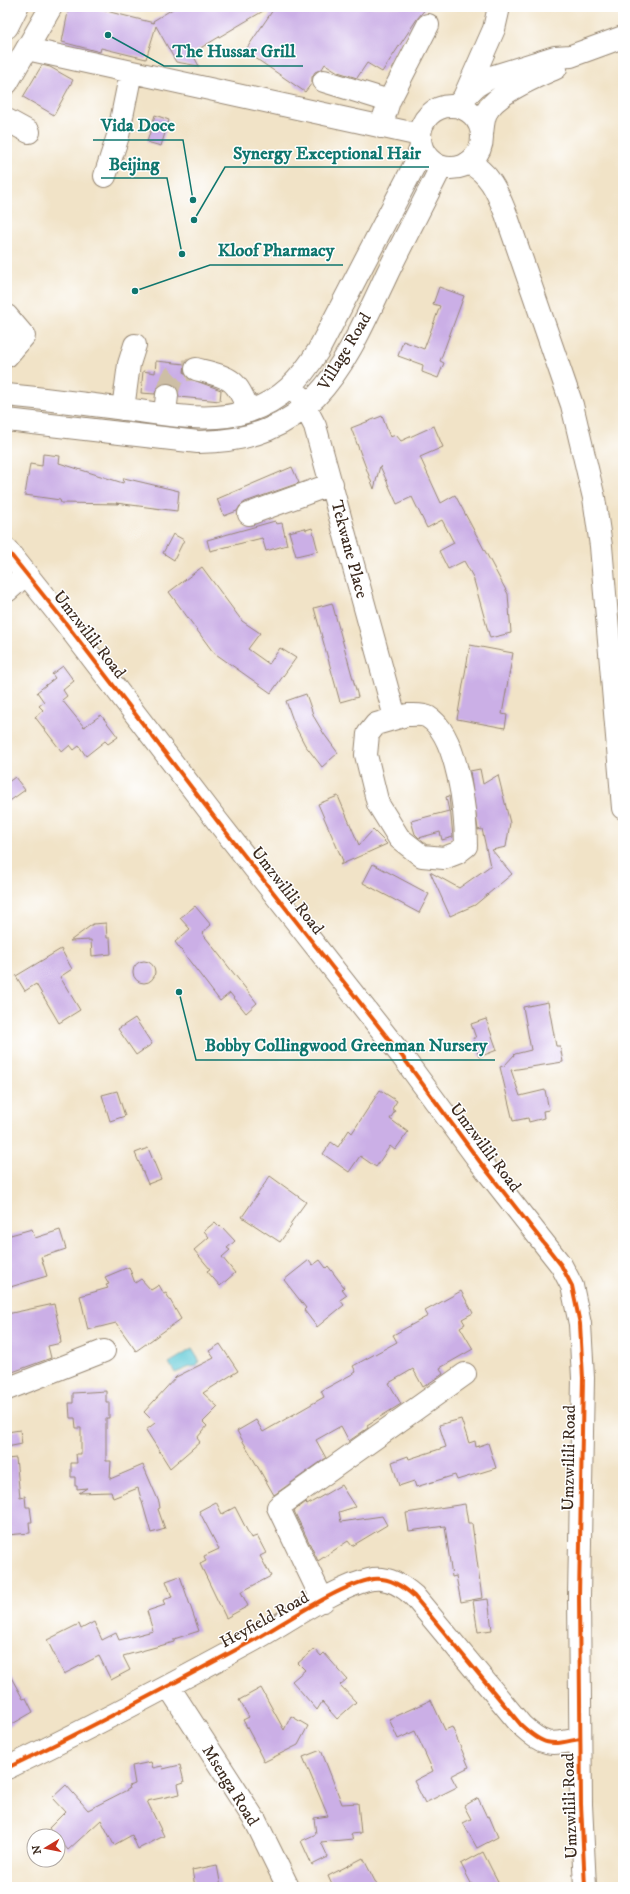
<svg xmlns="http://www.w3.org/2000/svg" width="630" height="1894" font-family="'IM FELL DW Pica',serif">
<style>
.water{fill:#5cc8d5;stroke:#4c797a}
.building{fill:#cbafe6}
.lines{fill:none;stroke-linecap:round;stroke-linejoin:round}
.minor-tunnel{stroke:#cdbea5;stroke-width:22;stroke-dasharray:22 11;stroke-linecap:butt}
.minor-casing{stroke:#968672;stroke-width:24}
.major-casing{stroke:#968672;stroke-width:24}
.highway-casing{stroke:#968672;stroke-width:24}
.minor{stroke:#fff;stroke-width:22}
.major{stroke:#fff;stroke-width:22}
.highway{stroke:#fff;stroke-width:22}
.cycleway-casing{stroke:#fff;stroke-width:6}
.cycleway{stroke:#e8590c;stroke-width:4}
.labels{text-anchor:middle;stroke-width:3;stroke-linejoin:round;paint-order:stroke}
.street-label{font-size:17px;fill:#3b2a1e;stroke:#fff}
.leader{fill:none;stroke:#0f766e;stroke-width:1.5}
.callout-dot{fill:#0f766e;stroke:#fff;stroke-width:1.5}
.callout-label{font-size:18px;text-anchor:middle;font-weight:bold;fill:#0f766e;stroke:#fff;stroke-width:3;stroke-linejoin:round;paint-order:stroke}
</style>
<rect width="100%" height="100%" fill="#fff"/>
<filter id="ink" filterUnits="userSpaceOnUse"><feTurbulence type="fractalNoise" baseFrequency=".025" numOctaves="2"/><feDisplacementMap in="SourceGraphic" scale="8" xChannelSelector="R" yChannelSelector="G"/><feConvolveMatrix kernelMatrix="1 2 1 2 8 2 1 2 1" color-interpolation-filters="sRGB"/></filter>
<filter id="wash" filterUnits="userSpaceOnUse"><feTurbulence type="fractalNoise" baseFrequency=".012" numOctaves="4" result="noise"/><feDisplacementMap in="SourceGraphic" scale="16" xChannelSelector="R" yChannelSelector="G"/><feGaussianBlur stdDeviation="0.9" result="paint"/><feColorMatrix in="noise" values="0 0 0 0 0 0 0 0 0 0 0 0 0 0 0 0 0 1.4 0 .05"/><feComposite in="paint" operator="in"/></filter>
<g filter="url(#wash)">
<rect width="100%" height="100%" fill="#f1e3c7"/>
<path class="water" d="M192,1349L199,1360L197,1366L190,1367L175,1373L169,1363Z"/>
<g id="blocks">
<path class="building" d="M69,7H90L154,23L153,21L176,7H270L192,53L199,66L176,62L156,26L146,59L101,48L100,52L62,42Z
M275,7H427L417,19L382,72L367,63L357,78L338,72L325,64L322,69L315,72L312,77V83L305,92L245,51Z
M42,65L50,67L73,80L54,115L23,97Z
M155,115L169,120L161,146L147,142Z
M439,287L464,296L440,361L444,363L438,378L422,372L423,365L398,356L403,341L424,349L440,306L433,304Z
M156,361L185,364L184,372L188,378L221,390L220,401L179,397L178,390L174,385L169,383L162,384L157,388L155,394L141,393L143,371L155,373Z
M382,416L390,437L396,435L401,441L434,426L443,447L420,457L441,503L455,495L508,594L511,633L490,638L473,577L464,561L448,569L439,551L454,543L442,520L427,528L412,497L397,504L380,466L374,489L351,428Z
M43,454L60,456L59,463L123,483L124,478L179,491L177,511L116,503L119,504L61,503L60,500L25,495L30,464L42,466Z
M292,467L299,483L245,502L240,506L237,511L224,516L217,499Z
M275,521L276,524L282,523L287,545L266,551L262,538L210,551L207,540Z
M305,528L306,530L312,528L318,551L296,556L289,532Z
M173,534L184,540L174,560L163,553Z
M202,567L242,621L260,633L248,649L269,664L280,648L296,658L271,693L213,652L169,592Z
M332,603L358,697L340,702L314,608Z
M470,645L513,653L502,714L507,715L505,728L457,719Z
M63,666L74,681L63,690L67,696L62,700L84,727L101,715L118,737L108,744L105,741L86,756L79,746L74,750L70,745L62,752L35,717L43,710L39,706L44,702L37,692L55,678L52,674Z
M306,694L314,717L324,734L338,753L322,767L305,745L295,726L286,701Z
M480,769L483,784L498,775L510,823L506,847L492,850L512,874L475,905L450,916L430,872L459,888L490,866L482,829L478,830L470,771Z
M15,777L25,790L7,803V783Z
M338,796L359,845L373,830L387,844L340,865L343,861L318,804Z
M449,796L453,837L442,840L440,832L419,838L415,834L411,821L449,811L446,797Z
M373,864L429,894L419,913L363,883Z
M195,906L211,925L202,933L257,1003L246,1013L230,993L220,1001L175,942L190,929L180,918Z
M106,923L107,938H110L111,954L92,956L91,940L70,941L93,924Z
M61,949L72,969L60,977L80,1010L59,1023L36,984L25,991L16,976Z
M133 972a11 11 0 1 1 22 0a11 11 0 1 1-22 0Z
M548,1002L556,1046H560L563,1062L511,1070L520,1096L545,1090L549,1110L543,1111L544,1118L529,1122L528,1118L513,1121L500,1067L505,1065L515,1054L531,1050L523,1007Z
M135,1018L152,1044L136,1055L118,1029Z
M486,1019L497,1050L479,1057L473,1038H476L471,1024Z
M380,1090L397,1101L392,1109L395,1111L390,1119L408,1132L395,1150L390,1146L376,1167L360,1156L349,1172L323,1154L331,1142L338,1147L349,1130L352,1133Z
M117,1091L125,1116L110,1121L102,1095Z
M148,1148L161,1179L148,1184L135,1153Z
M270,1176L306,1202L290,1224L292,1225L280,1242L242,1217Z
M215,1222L220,1227L221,1226L235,1241L227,1248L230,1250L222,1257L235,1273L220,1286L207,1271L210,1269L194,1250L209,1237L204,1231Z
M32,1229L35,1238L60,1230L66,1249L41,1257L47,1276L7,1288V1236Z
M309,1260L313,1265L320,1260L326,1268L328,1266L344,1287L342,1289L347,1295L340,1300L344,1305L317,1327L304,1310L306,1308L284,1280Z
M129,1267L135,1283L141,1279L151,1290L159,1285L164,1294L166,1293L181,1319L136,1351L116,1323L88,1330L80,1296L108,1288L106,1285L109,1284L105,1277Z
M461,1291L473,1313L462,1319L465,1324L460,1327L473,1349L440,1368L443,1374L423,1387L413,1369L389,1383L401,1404L367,1425L368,1428L349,1441L341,1426L316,1440L326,1458L274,1495L237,1431L256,1420L263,1432L324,1397L321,1391L356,1372L353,1366L397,1342L393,1335L428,1316L425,1311Z
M54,1304L61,1336H60L61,1343L48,1346L51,1358L7,1374V1314Z
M220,1344L238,1371L203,1393L218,1407L203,1422L207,1426L197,1438L200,1442L170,1468L146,1430L155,1423L144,1412L176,1377L214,1358L209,1351Z
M106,1391V1402H109V1418H106V1461H111L110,1479L143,1465L159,1502L160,1508L158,1509L165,1529L151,1533L138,1488L113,1498L111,1492L79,1493L87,1488L77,1489V1486H75V1477H71V1463H77L76,1454H81V1428H76L75,1418H70L69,1403H73V1393Z
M461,1419L469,1443L475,1441L476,1447L488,1443L496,1468L457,1480L455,1475L416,1487L414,1481L399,1486L392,1462L408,1456L409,1459L446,1447L439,1425Z
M20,1430L22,1444L7,1447V1432Z
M16,1458L20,1497L25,1496L26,1507H30L32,1522H29L30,1533L7,1535V1459Z
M341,1485L355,1507L339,1512L341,1522L382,1516L387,1525L352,1546L348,1541L318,1561L294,1511L306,1502L307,1505Z
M216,1502L222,1514L235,1507L251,1538L257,1536L266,1553L260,1556L271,1576L241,1592L248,1606L226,1618L200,1564L206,1561L204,1556L219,1549L199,1511Z
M465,1504L468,1523H472L482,1598L461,1602L456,1576L452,1577L445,1526L409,1531L406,1513Z
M180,1576L199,1631L174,1639V1642L123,1656L130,1670L111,1680L99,1656L64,1674L47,1640L79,1624L81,1629L94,1622L102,1640L116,1633L119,1640L153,1631L147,1611L165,1605L163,1600L172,1597L166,1581Z
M488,1599L492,1630L478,1632L473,1601Z
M315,1649L321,1656L324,1653L347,1679L340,1685L356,1702L337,1719L322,1702L317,1710L292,1681L305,1670L298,1663Z
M7,1670L23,1699L26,1698L33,1712L7,1727Z
M261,1688L284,1730L291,1716L308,1726L298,1745L264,1762L258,1750H259L243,1720L249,1717L239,1700Z
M431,1700L445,1730L452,1727L469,1767L451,1776L457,1787L425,1803L414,1781L433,1771L415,1731L398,1739L389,1719Z
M321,1750L342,1804L358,1803L361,1833L351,1834L353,1839L321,1842L328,1857L312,1865L301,1841L316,1834L314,1818L328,1816L303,1757Z
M151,1762L153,1768L162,1766L163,1769L180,1765L184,1782L178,1784L180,1794L147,1801L164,1836L138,1849L132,1835L114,1845L101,1820L68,1850L58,1838V1836H53L49,1828L65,1812L52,1798L66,1785L88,1810L129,1789L128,1786L135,1784L132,1766Z
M478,1798L487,1817L489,1816L498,1837L477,1848L463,1823L471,1819L464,1806Z
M483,1852L492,1870L501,1887H473L461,1864Z
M363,1858L378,1887H333L328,1876Z
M217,1865L221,1887H195L192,1870Z"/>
</g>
</g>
<g filter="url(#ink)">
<use href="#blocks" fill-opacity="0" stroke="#968672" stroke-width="1"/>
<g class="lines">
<path class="minor-tunnel" d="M167,395C172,374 174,371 196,369"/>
<g class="minor-casing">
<path id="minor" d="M27,49L420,135
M324,81L389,101L381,127
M389,101L428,25
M460,102L476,86L491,77L555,57L571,56L623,37
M420 137a31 31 0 1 1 62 0a31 31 0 1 1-62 0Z
M7,120L29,132
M482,134C483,127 483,120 486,113C496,93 536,77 556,68
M105,176L118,136L131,72
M7,316L24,336L7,356
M196,369C231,378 235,377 249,411
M7,395C46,399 86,404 125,409C164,414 210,424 249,411C282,400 300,380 318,351L414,166L421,147
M299,395L315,426L395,717
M123,409L129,364L135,345
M165,414L167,395
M7,420L198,442C316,441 344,365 388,272C405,237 424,202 441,167
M249,514L332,484
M7,550L64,621L218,822L402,1056L480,1162L561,1265L572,1286L580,1324L583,1378L579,1597L581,1804L585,1887
M7,591L26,574
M407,715C413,715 423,714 428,717C458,735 466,813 466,846L457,853L444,858L422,856L399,838L378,804L366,755L368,734L376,724Z
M7,1389L104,1351
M323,1601L278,1507L465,1374
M169,1687L256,1822L288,1887
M7,1768C91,1728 173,1684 254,1640C286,1622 339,1585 373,1579C388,1577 403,1586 414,1596L521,1725C545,1747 550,1745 580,1739"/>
</g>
<g class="major-casing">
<path id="major" d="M7,27L17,7
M7,83L51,7"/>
</g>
<g class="highway-casing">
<path id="highway" d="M464,97L494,29L499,7
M468,163C490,172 498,194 506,214L572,405L594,498L601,546L623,808"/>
</g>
<use href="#minor" class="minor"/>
<use href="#major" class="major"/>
<use href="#highway" class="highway"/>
<g class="cycleway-casing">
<path id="cycleway" d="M7,550L64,621L218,822L402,1056L480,1162L561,1265L572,1286L580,1324L583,1378L579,1597L581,1804L585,1887
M7,1768C91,1728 173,1684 254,1640C286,1622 339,1585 373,1579C388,1577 403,1586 414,1596L521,1725C545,1747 550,1745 580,1739"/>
</g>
<use href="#cycleway" class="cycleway"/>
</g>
</g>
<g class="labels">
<g class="street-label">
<text transform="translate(344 351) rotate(-59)" y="6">Village Road</text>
<text transform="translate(350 549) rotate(75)" y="6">Tekwane Place</text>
<text transform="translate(90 634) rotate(52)" y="6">Umzwilili Road</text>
<text transform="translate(288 890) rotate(52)" y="6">Umzwilili Road</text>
<text transform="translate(486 1147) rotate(53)" y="6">Umzwilili Road</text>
<text transform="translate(568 1458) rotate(-89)" y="6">Umzwilili Road</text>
<text transform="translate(264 1619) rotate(-29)" y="6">Heyfield Road</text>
<text transform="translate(231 1785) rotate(58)" y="6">Msenga Road</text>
<text transform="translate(569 1806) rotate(-92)" y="6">Umzwilili Road</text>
</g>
</g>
<path class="leader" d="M108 35L164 66H303M193 200L183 140H93M194 220L225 167H429M182 254L167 178H101M135 291L210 265H343M179 992L196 1060H495"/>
<g class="callout-dot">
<circle cx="108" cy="35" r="4"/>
<circle cx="193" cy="200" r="4"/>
<circle cx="194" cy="220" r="4"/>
<circle cx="182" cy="254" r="4"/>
<circle cx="135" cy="291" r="4"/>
<circle cx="179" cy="992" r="4"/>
</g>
<g class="callout-label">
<text x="234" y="57">The Hussar Grill</text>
<text x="138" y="131">Vida Doce</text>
<text x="327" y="159">Synergy Exceptional Hair</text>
<text x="134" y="170">Beijing</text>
<text x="276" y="256">Kloof Pharmacy</text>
<text x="346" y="1051">Bobby Collingwood Greenman Nursery</text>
</g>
<rect width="630" height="1894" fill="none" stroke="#fff" stroke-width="24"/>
<g transform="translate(46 1848) rotate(260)"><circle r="19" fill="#ffffff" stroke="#b1aaa5"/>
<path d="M0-3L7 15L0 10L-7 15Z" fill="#c8321e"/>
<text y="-6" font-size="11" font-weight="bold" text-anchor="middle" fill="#3b2a1e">N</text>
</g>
</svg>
